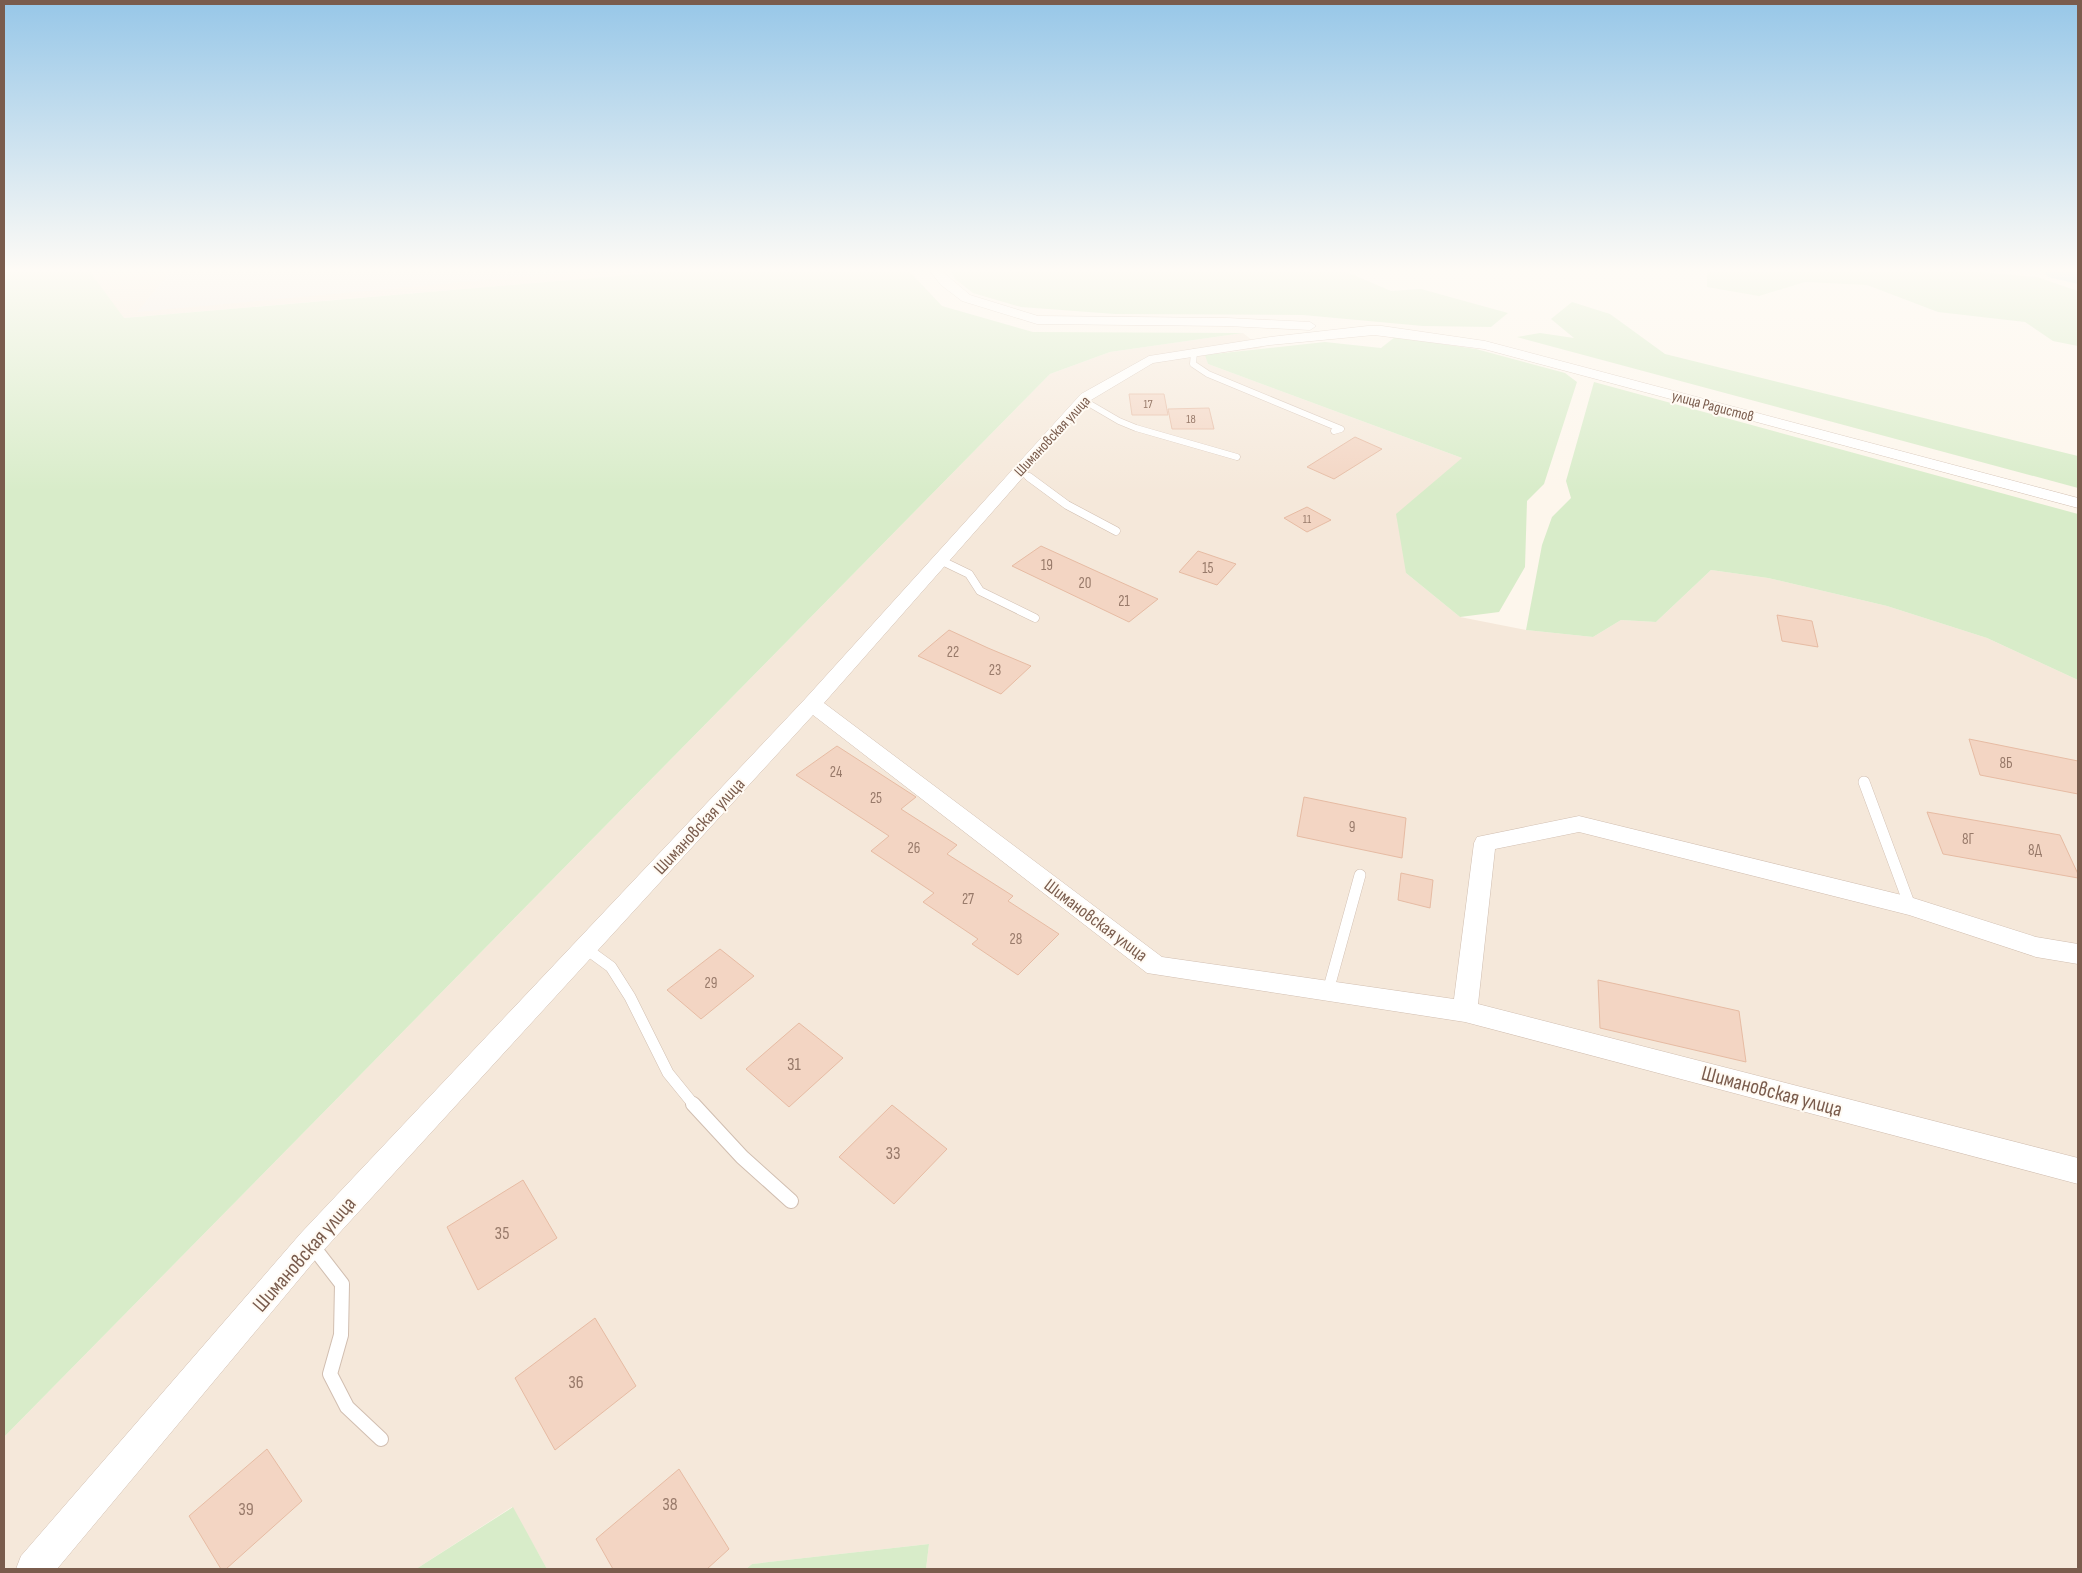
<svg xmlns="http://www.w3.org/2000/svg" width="2082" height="1573" font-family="'Sofia Sans Condensed',sans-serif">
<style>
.residential{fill:#f5e8da}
.industrial{fill:#efe9e4}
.green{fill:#d8ecc9}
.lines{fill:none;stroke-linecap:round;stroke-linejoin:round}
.river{fill:#bfe3e8;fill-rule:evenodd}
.building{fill:#f3d5c3;stroke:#e6bba3}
.service-far3-casing{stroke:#d1beb0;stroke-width:7}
.service-far2-casing{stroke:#d1beb0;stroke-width:9}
.service-far1-casing{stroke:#d1beb0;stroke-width:12}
.service-casing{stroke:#d1beb0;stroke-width:16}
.minor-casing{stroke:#d1beb0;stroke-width:1}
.service-far3{stroke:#fff;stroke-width:6}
.service-far2{stroke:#fff;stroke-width:8}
.service-far1{stroke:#fff;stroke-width:11}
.service{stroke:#fff;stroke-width:14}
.minor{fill:#fff;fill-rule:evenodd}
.labels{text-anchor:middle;stroke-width:4;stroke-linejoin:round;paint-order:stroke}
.far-number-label{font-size:12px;fill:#987a6a}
.far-street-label{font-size:15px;fill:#7a5c4d;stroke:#fffaf3}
.number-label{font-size:15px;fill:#987a6a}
.street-label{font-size:18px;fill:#7a5c4d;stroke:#fffaf3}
.near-number-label{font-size:18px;fill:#987a6a}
.near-street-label{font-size:21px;fill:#7a5c4d;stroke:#fffaf3}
</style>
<rect width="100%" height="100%" fill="#fdf6ec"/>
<path class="residential" d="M90,272H663L123,318Z
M1243,333L1262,348L1206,355L1208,364L1462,458L1406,573L1460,617L1526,630L1593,637L1621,620L1656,622L1711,570L1768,578L1887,606L1987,638L2078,680V1569H926L929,1544L752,1564L746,1569H547L512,1507L416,1569H4V1437L1050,374L1110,352Z"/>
<path class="industrial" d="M170,272H575L137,312Z"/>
<path class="green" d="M4,272H90L124,318L663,272H910L942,306L1033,332L1243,333L1110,352L1050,374L4,1437Z
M951,272H1347L1391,291L1421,289L1508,313L1491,327L1423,326L1303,315L1115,314L1021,307L973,293L955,279Z
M1707,272H1980L2037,277L2078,291V346L2053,341L2025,322L1938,312L1867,285L1805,282L1759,296L1707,287Z
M1572,302L1610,314L1665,354L2078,456V488L1517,337L1540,333L1574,338L1551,319Z
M1395,337L1476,349L1565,373L1577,382L1544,484L1527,501L1525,567L1499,612L1460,617L1406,573L1396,514L1462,458L1208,364L1205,355L1325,342L1381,348Z
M1594,382L2078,514V680L1987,638L1887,606L1768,578L1711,570L1656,622L1621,620L1593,637L1526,630L1542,545L1552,517L1571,498L1566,481Z
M513,1507L547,1569H416Z
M929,1544L926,1569H746L752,1564Z"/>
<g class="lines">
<path class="river" d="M2044,272H2078V284L2048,277Z"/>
</g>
<path class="building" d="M1129,394H1164L1168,415H1132Z
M1209,408L1214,429H1172L1168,409Z
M1355,437L1382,449L1334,479L1307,467Z
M1307,507L1331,520L1307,532L1284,518Z
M1041,546L1118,581L1158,599L1129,622L1012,566Z
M1198,551L1236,564L1217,585L1179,572Z
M1777,615L1812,621L1818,647L1782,641Z
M949,630L988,648L1031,666L1001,694L918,656Z
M1969,739L2078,761V794L1980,775Z
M837,746L916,797L901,809L957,845L947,854L1013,896L1008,901L1059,934L1018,975L972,944L978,939L923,902L934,893L871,851L889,836L796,775Z
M1304,797L1406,818L1402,858L1297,836Z
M1927,812L2060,835L2078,874V878L1943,854Z
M1401,873L1433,880L1430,908L1398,900Z
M720,949L754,976L701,1019L667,990Z
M1598,980L1739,1011L1746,1062L1600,1028Z
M799,1023L843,1058L789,1107L746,1069Z
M892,1105L947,1149L894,1204L839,1157Z
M523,1180L557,1238L478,1290L447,1227Z
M595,1318L636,1386L555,1450L515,1378Z
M267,1449L302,1501L226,1569H221L189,1516Z
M679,1469L729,1549L707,1569H613L596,1539Z"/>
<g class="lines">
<g class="service-far3-casing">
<path id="service-far3" d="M1194,352L1193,364L1208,374L1341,429L1334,431
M1083,400L1119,421L1136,428L1237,457
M1020,471L1030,478"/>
</g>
<g class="service-far2-casing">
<path id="service-far2" d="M1029,477L1067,505L1116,531
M940,560L969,574L980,591L1035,618"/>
</g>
<g class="service-far1-casing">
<path id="service-far1" d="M1864,782L1910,906
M585,948L611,967L630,997L668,1073L694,1105
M1328,991L1360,875"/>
</g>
<g class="service-casing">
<path id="service" d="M693,1104L742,1157L791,1201
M311,1244L342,1284L341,1335L330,1374L347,1407L381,1439"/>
</g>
<g class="minor-casing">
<path id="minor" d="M931,272H943L970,295L1038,316L1227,318L1310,322L1316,326L1310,330L1227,326L1037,324L962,301L941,285Z
M1368,326H1382L1485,341L2078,498V508L1484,349L1374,335L1270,345L1153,363L1091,400L824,703L1162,957L1454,999L1474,843L1477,837L1579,816L1910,897L2036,937L2078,944V964L2036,957L1909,915L1579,832L1495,849L1478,1004L2078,1158V1184L1465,1022L1147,973L813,715L321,1253L57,1569H16L21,1556L301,1233L805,699L1081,394L1149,356L1270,337Z"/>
</g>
<use href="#service-far3" class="service-far3"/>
<use href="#service-far2" class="service-far2"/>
<use href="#service-far1" class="service-far1"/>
<use href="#service" class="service"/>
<use href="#minor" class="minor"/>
</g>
<linearGradient id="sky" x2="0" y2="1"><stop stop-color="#97c7e8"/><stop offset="0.55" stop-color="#fefbf6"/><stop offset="1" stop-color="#fefbf6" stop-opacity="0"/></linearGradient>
<rect width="2082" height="492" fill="url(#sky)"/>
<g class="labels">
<g class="far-number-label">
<text x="1148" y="408">17</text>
<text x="1191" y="423">18</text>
<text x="1307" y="523">11</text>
</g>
<g class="far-street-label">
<text transform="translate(1713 406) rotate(15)" y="5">улица Радистов</text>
<text transform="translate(1052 436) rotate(-47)" y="5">Шимановская улица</text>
</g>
<g class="number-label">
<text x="1047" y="570">19</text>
<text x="1208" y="573">15</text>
<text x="1085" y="588">20</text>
<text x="1124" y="606">21</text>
<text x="953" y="657">22</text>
<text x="995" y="675">23</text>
<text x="2006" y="768">8Б</text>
<text x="836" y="777">24</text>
<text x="876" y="803">25</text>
<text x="1352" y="832">9</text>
<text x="1968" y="844">8Г</text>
<text x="914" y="853">26</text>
<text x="2035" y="855">8Д</text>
<text x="968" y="904">27</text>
<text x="1016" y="944">28</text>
<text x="711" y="988">29</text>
</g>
<g class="street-label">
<text transform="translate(699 826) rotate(-47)" y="6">Шимановская улица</text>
<text transform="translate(1096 920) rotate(37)" y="6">Шимановская улица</text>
</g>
<g class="near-number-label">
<text x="794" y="1070">31</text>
<text x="893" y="1159">33</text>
<text x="502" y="1239">35</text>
<text x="576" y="1388">36</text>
<text x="670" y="1510">38</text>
<text x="246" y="1515">39</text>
</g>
<g class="near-street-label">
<text transform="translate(1772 1091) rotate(15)" y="7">Шимановская улица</text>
<text transform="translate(304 1254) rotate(-49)" y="7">Шимановская улица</text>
</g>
</g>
<rect width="2082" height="1573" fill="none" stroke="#7a5c4d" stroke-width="10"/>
</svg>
